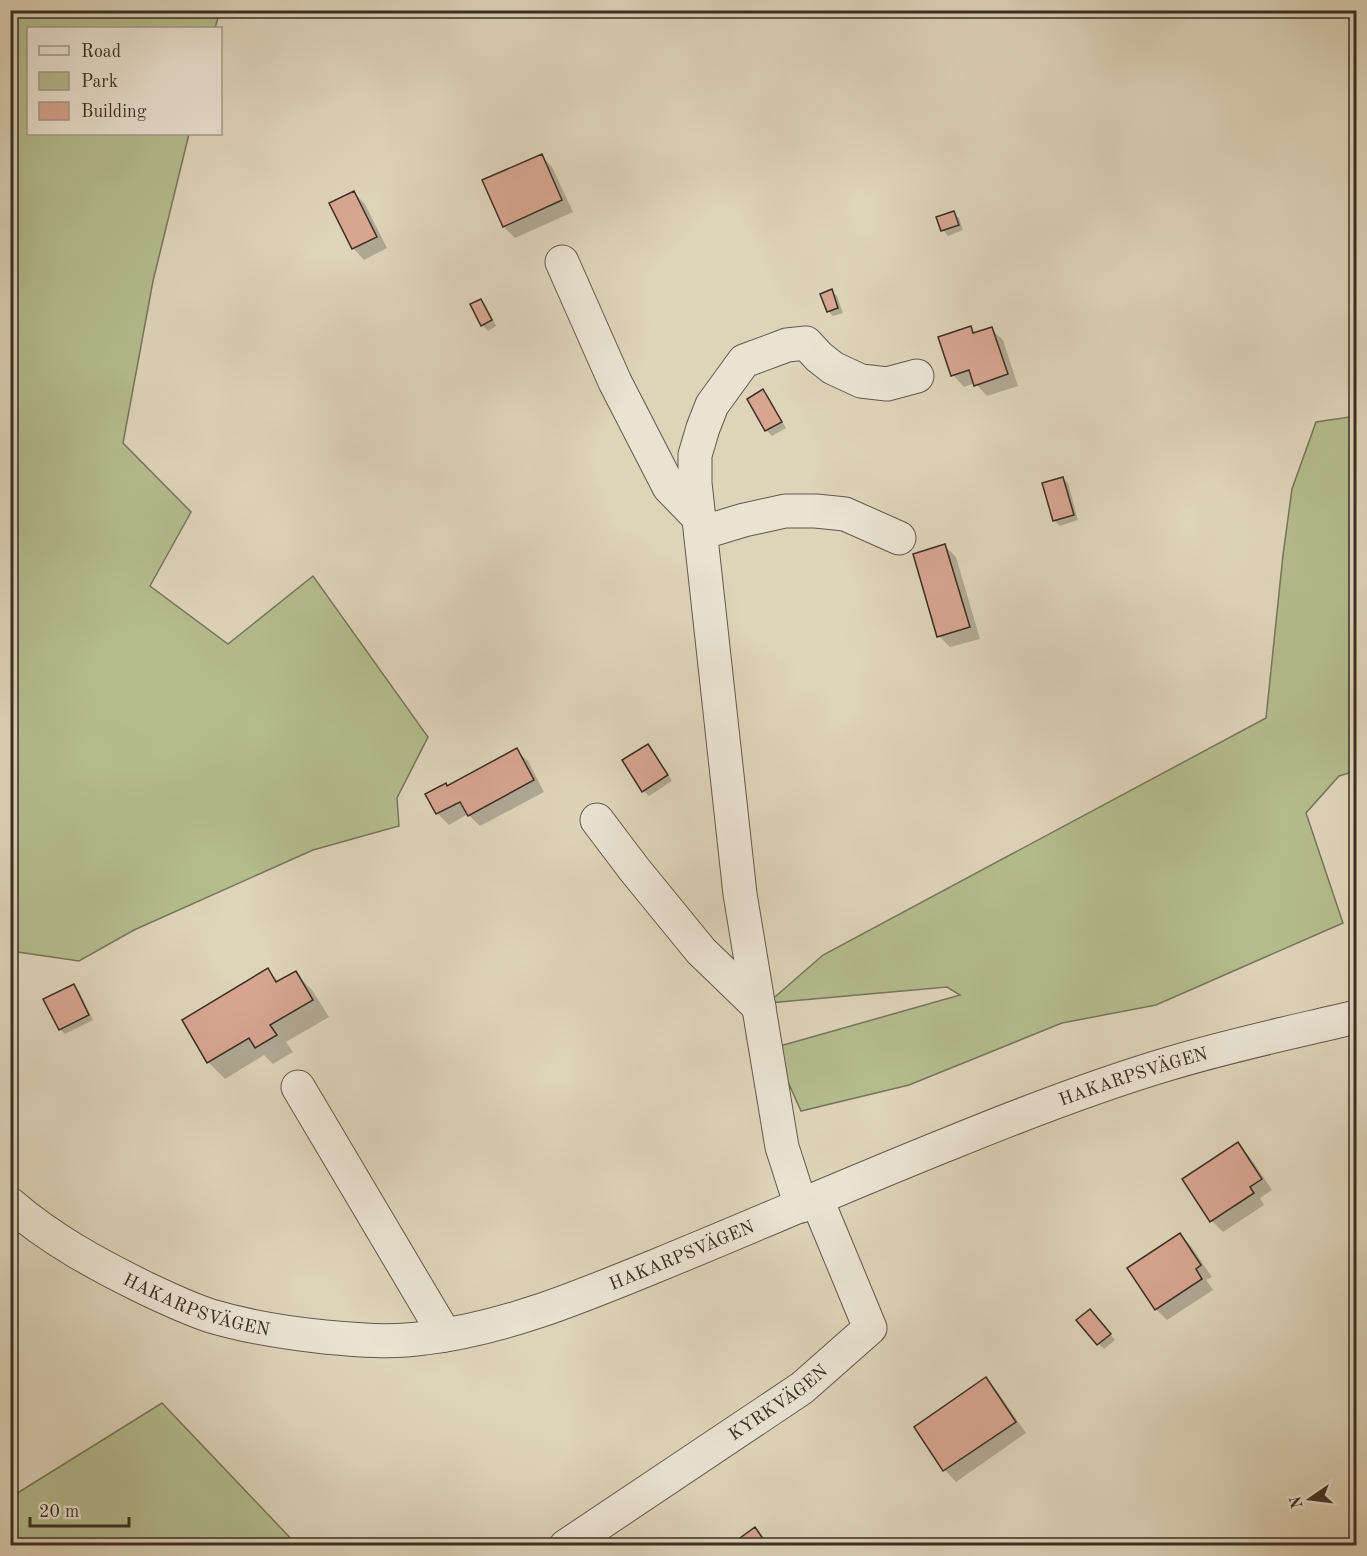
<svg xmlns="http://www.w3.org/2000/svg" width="1367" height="1556" font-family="'Old Standard TT',serif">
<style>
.green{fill:#b4bc8e;stroke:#777658;stroke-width:1.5}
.shadow{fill:#0003}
.building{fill:#d8a591;stroke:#3a2f23;stroke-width:1.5}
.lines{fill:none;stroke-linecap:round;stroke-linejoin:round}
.minor-casing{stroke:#635849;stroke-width:35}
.minor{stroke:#eae3d2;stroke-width:33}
.labels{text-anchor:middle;stroke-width:6;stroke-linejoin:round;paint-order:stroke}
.street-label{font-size:18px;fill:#3a2f23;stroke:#eae3d2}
</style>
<rect width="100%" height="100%" fill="#ded4ba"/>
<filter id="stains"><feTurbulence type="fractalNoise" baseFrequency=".00333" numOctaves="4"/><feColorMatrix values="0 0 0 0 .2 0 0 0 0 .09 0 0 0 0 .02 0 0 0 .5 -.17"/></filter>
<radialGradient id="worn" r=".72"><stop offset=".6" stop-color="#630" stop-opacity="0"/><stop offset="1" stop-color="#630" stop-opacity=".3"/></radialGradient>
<path class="green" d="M11,10L220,11L215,28H28V134H189L153,281L123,443L191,512L150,586L228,644L313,576L428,737L397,798L399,826L313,850L134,930L79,961L11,951Z
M1356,416V771L1339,776L1306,813L1343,923L1156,1005L1062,1023L909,1085L801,1111L773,1048L960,995L947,987L768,1003L823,955L1266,718L1283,555L1292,489L1316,422Z
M162,1403L297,1545H11V1497Z"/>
<path class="shadow" d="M541,155L552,167L573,212L515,238L504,227L484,181Z
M354,193L365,204L387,248L364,260L353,248Z
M953,213L959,218L963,230L948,236L943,230Z
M832,291L837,296L843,313L833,316L828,311Z
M481,300L486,306L496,326L488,331L482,325L472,305Z
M970,328L976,334L991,329L1003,340L1018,386L987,396L975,383L964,387L953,375Z
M763,391L768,396L786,428L772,436L766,430L749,399Z
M1062,478L1068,483L1078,520L1060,526L1055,521L1044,484Z
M945,546L956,557L980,639L950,647L939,636Z
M648,746L653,751L672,781L649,796L643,791Z
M516,750L528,761L544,792L480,826L468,814L449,825L437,813L427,795L448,787Z
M268,970L279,982L295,973L312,990L329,1017L286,1042L293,1052L273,1064L264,1055L225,1079L208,1062Z
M73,986L79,991L93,1020L65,1034L60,1029Z
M1238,1144L1249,1156L1272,1190L1260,1198L1264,1205L1223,1232L1212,1221Z
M1180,1235L1191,1246L1212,1277L1206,1280L1213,1290L1167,1320L1156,1309Z
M1095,1316L1115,1340L1104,1349L1099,1344Z
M986,1379L997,1391L1026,1433L956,1482L945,1470L916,1428Z"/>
<path class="building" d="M542,154L562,200L503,227L482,180Z
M354,191L377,237L352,249L329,203Z
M954,211L959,225L941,231L936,217Z
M832,289L838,308L827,312L820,294Z
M481,299L492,320L481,326L470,304Z
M971,326L973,333L992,327L1008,374L974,386L969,370L951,376L938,337Z
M763,389L782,422L765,431L747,399Z
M1063,477L1074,515L1053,521L1042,483Z
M945,544L970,627L937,637L913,554Z
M648,744L668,775L642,792L622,760Z
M517,748L534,780L468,816L460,802L436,814L425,794L446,783L447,786Z
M268,968L276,982L296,971L313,1000L270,1025L277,1035L255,1048L249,1038L207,1063L182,1020Z
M74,984L89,1015L59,1030L43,999Z
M1238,1142L1262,1179L1250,1187L1254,1193L1210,1222L1182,1179Z
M1180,1233L1201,1265L1196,1269L1202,1279L1155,1310L1127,1268Z
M1090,1309L1111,1334L1097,1345L1076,1320Z
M986,1377L1016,1422L943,1471L914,1427Z
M755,1527L768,1546H729Z"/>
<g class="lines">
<g class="minor-casing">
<g id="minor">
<path d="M562,262L615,382L669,487L700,519"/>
<path d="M701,533L744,520L785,511H816L845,514L899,538"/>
<path d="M597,820L634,869L701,951L759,1007"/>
<path d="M298,1087L445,1335"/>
<path id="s1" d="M10,1204C50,1239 98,1265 145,1288C166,1298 189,1309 211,1316C248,1327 286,1333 325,1337C357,1340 392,1343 425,1338C507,1328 582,1296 658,1265C756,1225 853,1182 951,1143C1022,1114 1094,1086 1168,1064C1230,1045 1293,1032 1356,1017"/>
<path d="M801,1206L782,1147L740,894L695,483V455L703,428L712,405L744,361L787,345L806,343L819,357L833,368L861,381L887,384L917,376"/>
<path id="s2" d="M566,1546L802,1388L870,1328L817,1200"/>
</g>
</g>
<use href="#minor" class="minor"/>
</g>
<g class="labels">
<g class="street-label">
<text dy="6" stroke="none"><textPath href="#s1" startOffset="1204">HAKARPSVÄGEN</textPath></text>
<text dy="6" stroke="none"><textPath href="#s1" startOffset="718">HAKARPSVÄGEN</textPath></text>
<text dy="6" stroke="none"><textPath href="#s1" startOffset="214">HAKARPSVÄGEN</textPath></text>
<text dy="6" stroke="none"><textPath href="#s2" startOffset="256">KYRKVÄGEN</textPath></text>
</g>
</g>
<rect width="1367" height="1556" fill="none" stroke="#ded4ba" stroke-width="36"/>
<rect x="12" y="12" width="1343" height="1532" fill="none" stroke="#3a2f23" stroke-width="3"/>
<rect x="18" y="18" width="1331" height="1520" fill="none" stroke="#3a2f23" stroke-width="1.5"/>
<rect x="27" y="27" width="195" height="108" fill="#eae3d2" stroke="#a49b8c" stroke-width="1.5"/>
<rect x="39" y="46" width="30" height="9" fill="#eae3d2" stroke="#a49b8c" stroke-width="1.5"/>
<text x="81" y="57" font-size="18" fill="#3a2f23">Road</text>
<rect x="39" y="72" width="30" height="18" fill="#b4bc8e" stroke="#a49b8c" stroke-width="1.5"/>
<text x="81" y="87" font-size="18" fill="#3a2f23">Park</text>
<rect x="39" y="102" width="30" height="18" fill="#d8a591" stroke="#a49b8c" stroke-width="1.5"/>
<text x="81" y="117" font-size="18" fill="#3a2f23">Building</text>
<g transform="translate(1310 1499) rotate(256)" stroke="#eae3d2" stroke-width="4.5" paint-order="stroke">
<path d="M0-4.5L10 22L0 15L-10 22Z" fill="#3a2f23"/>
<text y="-9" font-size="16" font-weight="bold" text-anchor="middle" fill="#3a2f23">N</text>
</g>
<path d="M30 1517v9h99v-9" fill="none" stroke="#3a2f23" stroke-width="3"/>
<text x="39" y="1517" font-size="18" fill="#3a2f23" stroke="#eae3d2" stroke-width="4.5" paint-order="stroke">20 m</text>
<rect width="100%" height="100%" filter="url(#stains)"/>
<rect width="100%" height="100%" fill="url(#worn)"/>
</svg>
